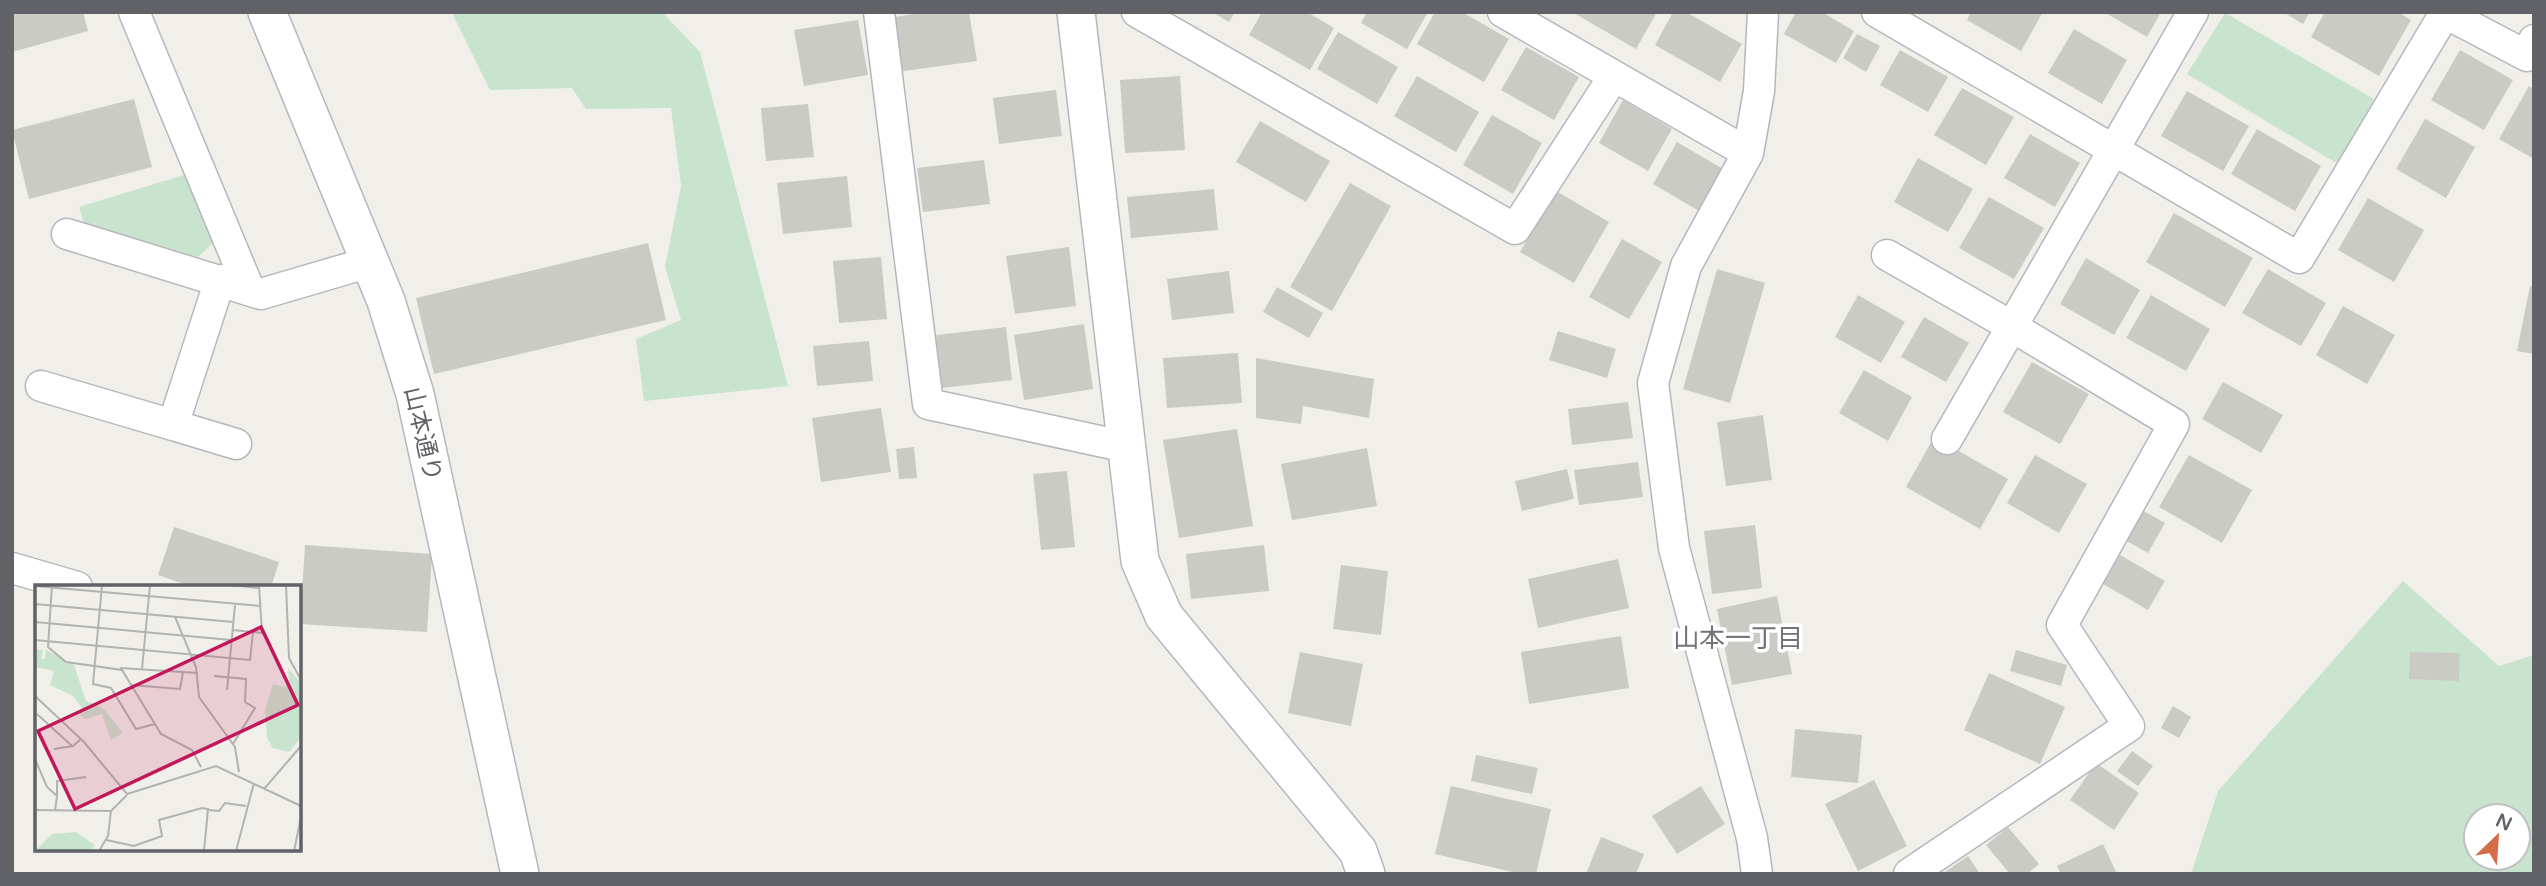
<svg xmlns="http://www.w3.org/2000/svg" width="2546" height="886" font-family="'Varela Round','Noto Sans JP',sans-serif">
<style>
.green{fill:#c9e4ce;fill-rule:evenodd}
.building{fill:#cbcbc5}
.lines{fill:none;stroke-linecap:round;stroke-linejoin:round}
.minor-casing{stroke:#b5b7bb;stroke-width:33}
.tertiary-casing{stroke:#b5b7bb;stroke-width:40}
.minor{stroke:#fff;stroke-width:30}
.tertiary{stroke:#fff;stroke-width:37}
.labels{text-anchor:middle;stroke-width:7;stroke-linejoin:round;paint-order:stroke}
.street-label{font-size:24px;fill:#606267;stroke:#fff}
.neighbourhood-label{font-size:26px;fill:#717378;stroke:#fff}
.inset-road{fill:none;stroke:#b2b3b1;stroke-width:2}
.view{fill:#c2185b;fill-opacity:0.15;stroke:#c2185b;stroke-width:3.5}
.inset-edge{fill:none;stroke:#606267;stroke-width:3.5}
</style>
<rect width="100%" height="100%" fill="#f0efe9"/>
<path class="green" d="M457,12H662L700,52L788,386L644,401L636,339L681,320L665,267L681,186L671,108L586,109L572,88L490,90L453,15Z
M2225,13L2374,99L2338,164L2187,74Z
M190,173L213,243L198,257L84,223L79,207Z
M2403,581L2499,666L2534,655V874H2191L2218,791ZM2476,816H2518V858H2476Z"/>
<path class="building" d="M12,12H83L88,31L12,52Z
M925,12H969L977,61L897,72L889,18Z
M1212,12H1235L1229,22Z
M1262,12H1307L1334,28L1310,70L1249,35Z
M1367,12H1428L1407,49L1361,23Z
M1435,12H1462L1509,39L1484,82L1417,44Z
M1572,12H1657L1636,49Z
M1673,12H1686L1742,44L1720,82L1655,45Z
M1796,12H1822L1854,31L1836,63L1784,34Z
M1971,12H2043L2021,51L1967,20Z
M2104,12H2161L2147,37Z
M2283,12H2310L2303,24Z
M2325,12H2398L2411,20L2379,76L2311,37Z
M858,20L868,75L804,86L794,30Z
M2074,29L2127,60L2102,104L2048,73Z
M1338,32L1398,67L1377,104L1317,69Z
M1857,34L1880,46L1866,72L1843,58Z
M1526,47L1579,77L1554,120L1501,90Z
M1900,50L1948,77L1928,112L1880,85Z
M2460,50L2513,80L2484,130L2431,100Z
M1180,76L1185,150L1125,153L1120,80Z
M1417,76L1479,112L1456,152L1394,116Z
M2529,86L2534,89V159L2499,139Z
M1962,88L2014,117L1986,165L1934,135Z
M1056,90L1062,136L999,144L993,98Z
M2187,91L2249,126L2223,171L2161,136Z
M134,99L152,167L29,199L12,130Z
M1623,100L1672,129L1648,171L1599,143Z
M808,104L814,157L766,161L761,108Z
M1492,115L1542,143L1513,194L1463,165Z
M2425,119L2475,147L2446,198L2396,169Z
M1260,121L1330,161L1306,202L1236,162Z
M2257,129L2321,166L2295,211L2231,174Z
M2030,134L2080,163L2055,207L2004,178Z
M1677,142L1723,169L1699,211L1653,184Z
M1918,158L1973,189L1948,232L1894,202Z
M984,160L990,204L923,212L917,168Z
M847,176L852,227L783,234L777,183Z
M1350,183L1391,206L1332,311L1290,287Z
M1214,189L1218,230L1131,238L1127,197Z
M1556,191L1609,222L1574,283L1520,252Z
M1989,197L2044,228L2014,279L1959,248Z
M2368,198L2424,230L2394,282L2338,250Z
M2174,213L2253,258L2225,307L2146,262Z
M1622,239L1662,262L1629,319L1589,297Z
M648,243L666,320L434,374L416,298Z
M1069,247L1076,306L1015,314L1006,256Z
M881,257L887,319L839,323L833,261Z
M2086,258L2140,290L2114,335L2060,304Z
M1717,269L1765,283L1730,403L1683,389Z
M2268,269L2326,303L2301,346L2242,313Z
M1229,271L1234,313L1172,320L1167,279Z
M2530,286L2534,287V354L2517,351Z
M1277,287L1323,313L1309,338L1263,312Z
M1858,295L1905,322L1881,363L1835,337Z
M2151,295L2210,329L2186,371L2126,338Z
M2343,306L2395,335L2367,384L2316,355Z
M1924,317L1969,343L1946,382L1901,357Z
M1084,324L1093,389L1024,400L1014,335Z
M1006,327L1012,380L942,388L936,335Z
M1558,331L1616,349L1607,378L1549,360Z
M869,341L873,381L817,386L813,346Z
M1238,353L1242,403L1167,408L1163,358Z
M1256,358L1374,379L1369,418L1303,406L1301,424L1256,418Z
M2032,362L2089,394L2060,444L2003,412Z
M1864,370L1912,397L1888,441L1839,413Z
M2223,382L2283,415L2261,453L2202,419Z
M1628,402L1633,438L1572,445L1568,409Z
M881,408L891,472L821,482L812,418Z
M1763,415L1772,480L1726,486L1717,422Z
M1237,429L1253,526L1179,538L1163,440Z
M1934,437L2008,479L1980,529L1906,487Z
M914,447L917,478L899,479L896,449Z
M1367,448L1377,506L1292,520L1281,464Z
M2035,455L2087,484L2059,533L2007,503Z
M2189,455L2252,490L2222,543L2159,507Z
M1638,462L1643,497L1579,505L1574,470Z
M1567,469L1574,499L1522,511L1515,481Z
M1067,471L1075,547L1041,550L1033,474Z
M2142,510L2165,523L2148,553L2125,540Z
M1755,525L1762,588L1712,594L1704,531Z
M174,527L279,562L271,587H193L158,575Z
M305,545L432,554L427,632L300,624Z
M1264,545L1269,591L1191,599L1186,554Z
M2120,555L2165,581L2148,610L2103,584Z
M1618,559L1629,608L1538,628L1528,579Z
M1341,565L1388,571L1381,635L1333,629Z
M1777,596L1792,674L1732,685L1717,609Z
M1621,636L1629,688L1529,704L1521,652Z
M2016,650L2067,665L2061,686L2010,671Z
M1300,652L1363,664L1351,726L1288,713Z
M2410,652L2460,653L2459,681L2409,679Z
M1989,673L2065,707L2040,764L1964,730Z
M2173,706L2191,717L2179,738L2161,728Z
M1795,729L1862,735L1858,783L1791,777Z
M2132,751L2153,766L2138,786L2117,771Z
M1476,755L1538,768L1532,794L1471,781Z
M2096,763L2139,793L2114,830L2070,800Z
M1874,780L1907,846L1858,871L1825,804Z
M1451,786L1551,809L1536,874H1521L1435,854Z
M1701,786L1725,824L1677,854L1652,816Z
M2008,827L2039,864L2027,874H2010L1986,845Z
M1601,837L1644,854L1636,874H1586Z
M2103,844L2117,874H2061L2057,866Z
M1968,856L1980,874H1942Z"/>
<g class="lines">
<g class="minor-casing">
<path id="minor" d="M134,12L249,289
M879,12L928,404L1127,447
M1137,12L1515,229L1614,76
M1503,12L1748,153
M1877,12L2299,258L2445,13L2527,56L2534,40
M67,234L261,294L370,262
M1887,255L2011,326L2174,424L2062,625L2129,726L1909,874
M220,280L173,425L236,444
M41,386L173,425
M1947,439L2193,12
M12,568L77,587
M1757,874L1752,838L1674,548L1653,383L1686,266L1748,153L1759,91L1763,12"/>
</g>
<g class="tertiary-casing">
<path id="tertiary" d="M267,12L386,301L415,394L520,874
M1076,12L1140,561L1164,616L1358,851L1366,874"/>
</g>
<use href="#minor" class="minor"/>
<use href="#tertiary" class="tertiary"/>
</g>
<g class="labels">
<g class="street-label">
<text transform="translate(423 434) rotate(77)" y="8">山本通り</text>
</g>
<g class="neighbourhood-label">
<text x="1738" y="647">山本一丁目</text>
</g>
</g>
<g transform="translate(35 585)">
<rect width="266" height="266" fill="#f0efe9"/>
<path d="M0,65H8L6,74H10L11,65L39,80L51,116L67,122L88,148L76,155L67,129L50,134L44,129L47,123L38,111L15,100L19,86L0,82ZM253,83L266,98V152L254,167L238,163L232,153L230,125L238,99L249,102L254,99ZM41,247L60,260L56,266H0L17,249Z" fill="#c9e4ce"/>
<path class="inset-road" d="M17,0L13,62L31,77L87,85L126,149L157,165L166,182M67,0L58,99L76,103L101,144L120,139M196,0L224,3M251,0L254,73L266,95M0,1L226,21M0,19L198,37M140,32L161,82L164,112L200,162L204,187M0,37L196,55M197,45L218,47M0,55L215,75L218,47L227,48L224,0M85,83L163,88M107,84L115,0M179,91L211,94L210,117L220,123L198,159M96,100L145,104L148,87M192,105L200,20M0,111L49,157L92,209L181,181L266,221M2,129L37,161M19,164L38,161L46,154M0,174L12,202L22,211L20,226M229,204L266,161M22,211V196L51,192M0,225L76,226L92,210M174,225L184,226L190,218L211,221M71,255L99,261L127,251L124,235L167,223L173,224L169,266M64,266L73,251L76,226M201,266L219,198M259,266L266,232"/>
<path class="view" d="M226,42L263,120L40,224L3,146Z"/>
<rect width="266" height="266" class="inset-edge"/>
</g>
<rect width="2546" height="886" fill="none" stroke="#606267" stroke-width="28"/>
<g transform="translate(2497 837) rotate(25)"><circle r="33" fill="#ffffff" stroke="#bfc0c2" stroke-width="2"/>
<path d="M0-5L12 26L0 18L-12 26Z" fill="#d46e4a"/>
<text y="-10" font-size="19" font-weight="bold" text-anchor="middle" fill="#606267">N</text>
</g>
</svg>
